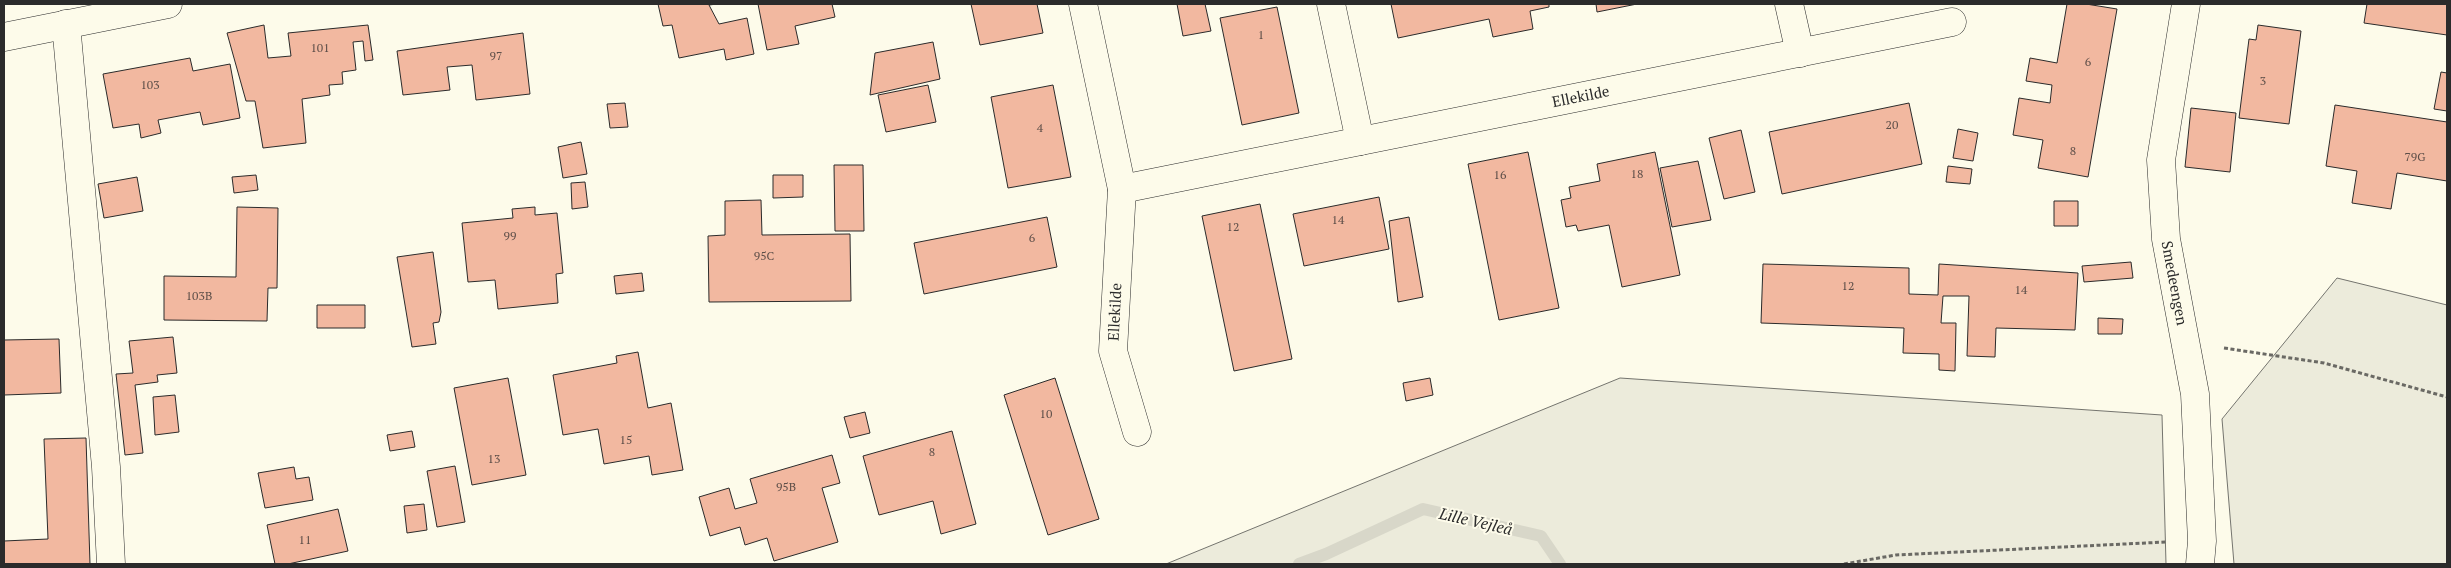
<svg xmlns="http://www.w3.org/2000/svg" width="2451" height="568" font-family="'PT Serif',serif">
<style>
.green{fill:#ecebdb;stroke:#74746e}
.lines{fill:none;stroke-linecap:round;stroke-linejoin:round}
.stream{stroke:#d8d7c9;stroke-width:12}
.building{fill:#f2b8a0;stroke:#2b2b2b}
.minor-casing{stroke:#2b2b2b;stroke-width:29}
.path{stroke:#6a6964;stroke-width:3;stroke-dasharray:4 2.5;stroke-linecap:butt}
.minor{stroke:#fdfbea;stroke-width:28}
.labels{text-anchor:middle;stroke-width:4;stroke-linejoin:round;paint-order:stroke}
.number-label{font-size:12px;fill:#5d4e48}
.street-label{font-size:15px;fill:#2b2b2b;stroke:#fdfbea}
.water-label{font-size:16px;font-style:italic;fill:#2b2b2b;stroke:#fdfbea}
</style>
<rect width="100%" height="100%" fill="#fdfbea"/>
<path class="green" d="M2337,278L2447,305V564H2234L2222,419Z
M1620,378L2162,415L2166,564H1166Z"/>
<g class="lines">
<path class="stream" d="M1299,564L1326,554L1423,509L1541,536L1560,564"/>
</g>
<path class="building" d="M658,4H717L709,5L719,24L747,18L754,54L726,60L724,49L679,58L672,25L663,26Z
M758,4H832L835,17L795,26L799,44L767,50Z
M971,4H1037L1043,33L980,45Z
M1177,4H1205L1211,31L1183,36Z
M1391,4H1549V7L1530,11L1533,29L1493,37L1489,19L1398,38Z
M1596,4H1637L1597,12Z
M2067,4H2086L2117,9L2088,177L2038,168L2043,140L2013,135L2019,98L2050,103L2052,85L2026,81L2030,58L2057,63Z
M2367,4H2447V35L2364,23Z
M1277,7L1299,113L1242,125L1220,18Z
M264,25L268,58L291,56L288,33L368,25L373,60L365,61L363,41L353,42L356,70L342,72L343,84L329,85L330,95L302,99L306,143L263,148L255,101H246L227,33Z
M2258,25L2301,31L2289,124L2239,118L2249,39L2256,40Z
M523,33L530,94L476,100L472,65L447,67L450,90L403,95L397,51Z
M933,42L940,79L870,95L875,53Z
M190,58L193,71L230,64L240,118L203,125L200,112L158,120L161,133L141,138L139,124L113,128L103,74Z
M2441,72L2447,73V111L2434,109Z
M928,85L936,122L886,132L878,95Z
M1053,85L1071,177L1008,188L991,97Z
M625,103L628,127L610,128L607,104Z
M1909,103L1922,164L1782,194L1769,132Z
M2335,105L2447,122V181L2397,173L2391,209L2352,203L2357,171L2326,166Z
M2191,108L2236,113L2230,172L2185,167Z
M1958,129L1978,133L1973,161L1953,158Z
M1741,130L1755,192L1724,199L1709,138Z
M581,142L587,174L563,178L558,147Z
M1528,152L1559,308L1499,320L1468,164Z
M1655,152L1680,275L1622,287L1609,225L1578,231L1576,225L1566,227L1561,200L1571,198L1569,187L1600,181L1597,164Z
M1698,161L1711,220L1672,227L1660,168Z
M834,165H863L864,231H835Z
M1948,166L1972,169L1970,184L1946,182Z
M256,175L258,190L234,193L232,177Z
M773,175H803V197L773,198Z
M137,177L143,211L104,218L98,184Z
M585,182L588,207L572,209L571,183Z
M1379,197L1389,249L1304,266L1293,214Z
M761,200L762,235L850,234L851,301L709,302L708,236L725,235V201Z
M2054,201H2078V226H2054Z
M1260,204L1292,359L1234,371L1202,216Z
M237,207L278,208L277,288H268L267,321L164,320V276L236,277Z
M535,207V215L557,213L563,273L556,274L558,303L498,309L495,280L468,282L462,223L513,218L512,209Z
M1047,217L1057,267L924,294L914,243Z
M1409,217L1423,297L1398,302L1389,221Z
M433,252L441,312L439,322L433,323L436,344L412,347L397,257Z
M2131,262L2133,278L2084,282L2082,266Z
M1763,264L1909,268V294L1938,295L1939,264L2078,273L2075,330L1996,328L1995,357L1967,356L1969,296H1943L1941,323H1956L1955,371L1939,370V354L1903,353L1904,328L1761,323Z
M642,273L644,291L616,294L614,276Z
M317,305H365V328H317Z
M2098,318L2123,319L2122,334H2098Z
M173,337L177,373L157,375L158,382L135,385L143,453L125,455L116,374L133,373L129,341Z
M59,339L61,393L4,395V340Z
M638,352L648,408L671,403L683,470L652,475L649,456L604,464L598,429L563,435L553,375L617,363L616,356Z
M508,378L526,475L472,485L454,388Z
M1055,378L1099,519L1048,535L1004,395Z
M1430,378L1433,395L1406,401L1403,383Z
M175,395L179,432L155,435L153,397Z
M865,412L870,433L850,438L844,417Z
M412,431L415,447L390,451L387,435Z
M952,431L976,524L941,534L933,501L879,515L863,456Z
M86,438L90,564H4V541L48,539L44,439Z
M832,455L840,483L822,488L838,542L774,561L767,538L745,545L740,527L710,536L699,497L729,488L735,509L757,503L750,479Z
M455,466L465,522L437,527L427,471Z
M294,467L296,479L309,477L313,500L265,508L258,473Z
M424,504L427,530L407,533L404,506Z
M338,509L348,551L288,564H275L267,525Z"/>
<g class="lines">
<g class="minor-casing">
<g id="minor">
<path d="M1083,4L1122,189L1113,351L1137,432"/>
<path d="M1331,4L1360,141"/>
<path d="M1789,4L1800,53"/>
<path id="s1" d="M2186,4L2161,160L2166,239L2195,394L2202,541L2200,564"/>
<path d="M66,24L106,467L111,564"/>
<path d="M4,37L168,4"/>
<path id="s2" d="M1122,189L1952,22"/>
</g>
</g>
<path class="path" d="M2224,348L2324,363L2447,397
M1844,564L1896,555L2166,542"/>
<use href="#minor" class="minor"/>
</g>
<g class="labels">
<g class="number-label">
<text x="1261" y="39">1</text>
<text x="320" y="52">101</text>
<text x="496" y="60">97</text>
<text x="2088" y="66">6</text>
<text x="2263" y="85">3</text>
<text x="150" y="89">103</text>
<text x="1892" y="129">20</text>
<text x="1040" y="132">4</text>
<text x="2073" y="155">8</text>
<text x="2415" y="161">79G</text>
<text x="1637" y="178">18</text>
<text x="1500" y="179">16</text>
<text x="1338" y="224">14</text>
<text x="1233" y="231">12</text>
<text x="510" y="240">99</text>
<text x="1032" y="242">6</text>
<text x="764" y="260">95C</text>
<text x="1848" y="290">12</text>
<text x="2021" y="294">14</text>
<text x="199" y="300">103B</text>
<text x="1046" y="418">10</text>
<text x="626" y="444">15</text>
<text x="932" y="456">8</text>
<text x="494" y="463">13</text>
<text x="786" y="491">95B</text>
<text x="305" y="544">11</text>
</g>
<g class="street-label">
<text dy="5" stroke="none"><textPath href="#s2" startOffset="468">Ellekilde</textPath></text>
<text dy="5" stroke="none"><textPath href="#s1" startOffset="282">Smedeengen</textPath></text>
<text transform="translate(1115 312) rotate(-87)" y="5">Ellekilde</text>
</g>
<g class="water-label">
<text transform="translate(1476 521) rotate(13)" y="6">Lille Vejleå</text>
</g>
</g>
<rect width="2451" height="568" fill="none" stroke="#2b2b2b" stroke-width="10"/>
</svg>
